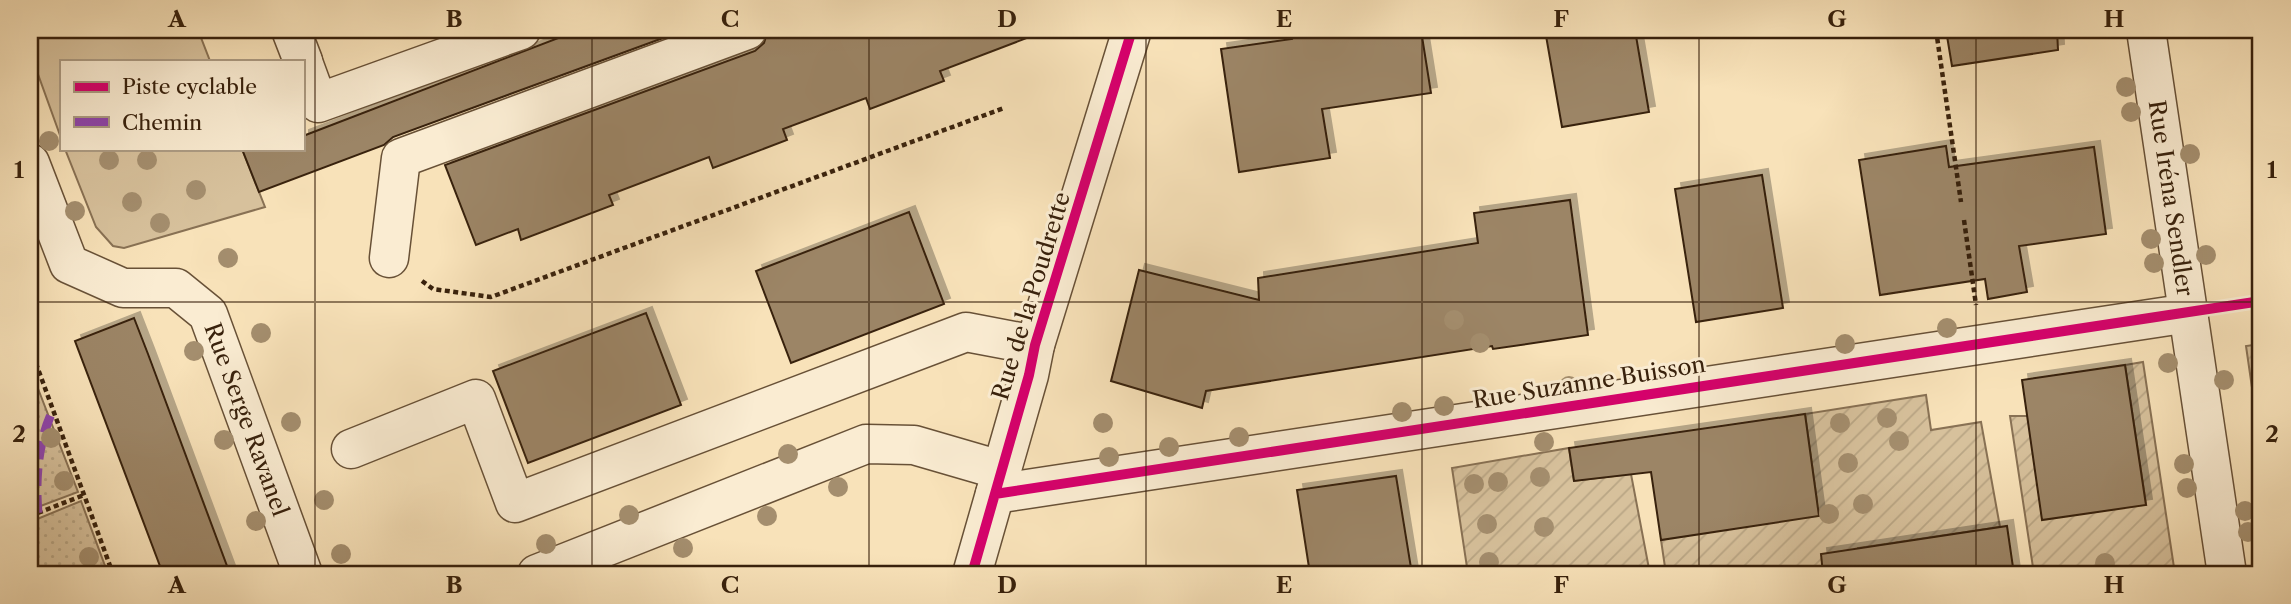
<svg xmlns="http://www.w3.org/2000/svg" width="2291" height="604" font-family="'Libre Caslon Text',serif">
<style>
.grass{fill:url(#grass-dots);stroke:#887154;stroke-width:2}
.park{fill:#d7c19c;stroke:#887154;stroke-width:2}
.garden{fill:url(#garden-furrows);stroke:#887154;stroke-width:2}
.building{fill:#9c8566;stroke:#38210c;stroke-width:2;filter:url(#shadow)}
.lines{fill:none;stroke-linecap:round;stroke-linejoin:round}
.minor-casing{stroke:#685137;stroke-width:41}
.path{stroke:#38210c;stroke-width:4.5;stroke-dasharray:5 3.5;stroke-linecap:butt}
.minor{stroke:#faecd2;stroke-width:38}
.quiet{stroke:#8e44ad;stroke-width:9;stroke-dasharray:18 9;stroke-linecap:butt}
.cycleway-casing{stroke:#faecd2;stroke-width:15}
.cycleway{stroke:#d6006c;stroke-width:10}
.tree{fill:#a48e6e}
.grid{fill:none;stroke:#38210c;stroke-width:2;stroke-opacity:0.55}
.labels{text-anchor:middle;stroke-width:6;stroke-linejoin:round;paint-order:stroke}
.street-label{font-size:23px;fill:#38210c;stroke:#faecd2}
.neatline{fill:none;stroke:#38210c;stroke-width:2.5}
.grid-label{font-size:23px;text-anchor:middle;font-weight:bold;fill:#38210c}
</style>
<defs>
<pattern id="grass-dots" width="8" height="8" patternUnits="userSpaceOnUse" patternTransform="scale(1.75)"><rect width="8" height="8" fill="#d7c19c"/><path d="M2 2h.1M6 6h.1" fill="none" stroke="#b9a685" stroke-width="1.8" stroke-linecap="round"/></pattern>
<pattern id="garden-furrows" width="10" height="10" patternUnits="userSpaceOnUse" patternTransform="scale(1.75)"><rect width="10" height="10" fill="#d7c19c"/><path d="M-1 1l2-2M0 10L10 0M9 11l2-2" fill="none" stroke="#b9a685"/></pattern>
<filter id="shadow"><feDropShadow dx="6" dy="-6" stdDeviation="0" flood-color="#0004"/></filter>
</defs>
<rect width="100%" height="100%" fill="#f8e2b9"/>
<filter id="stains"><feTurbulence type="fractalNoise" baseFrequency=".00286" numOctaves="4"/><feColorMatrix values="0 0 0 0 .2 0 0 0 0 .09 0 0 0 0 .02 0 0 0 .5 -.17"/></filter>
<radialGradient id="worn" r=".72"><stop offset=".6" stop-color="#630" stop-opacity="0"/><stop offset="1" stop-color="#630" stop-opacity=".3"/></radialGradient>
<path class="grass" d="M37,386L78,492L30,510V389Z
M81,501L108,574H30V522Z"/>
<path class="park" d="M30,30H198L210,61H61V138L30,52Z
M65,149H242L265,207L124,248L113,246L96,227Z"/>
<path class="garden" d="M2261,344V450L2246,346Z
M2143,362L2175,574H2034L2010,416H2027L2146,504L2125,365Z
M1926,395L1931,430L1981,422L2000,527L1858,548L1862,574H1666L1661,540L1817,501L1805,414Z
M1569,448L1574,481L1631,474L1650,574H1468L1452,468Z"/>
<path class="building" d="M579,30H685L393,137L384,145L259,192L242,149H303V136Z
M768,30H1039L1040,33L940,71L944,81L870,109L866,98L783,129L787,140L713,168L709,157L609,195L613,205L521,240L518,229L476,245L445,165L755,51L764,43Z
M1291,30H1421L1431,93L1322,109L1330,158L1239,172L1221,49L1292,39Z
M1545,30H1635L1649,112L1562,127Z
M1946,30H2057L2058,50L1952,66Z
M1946,146L1949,167L2094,147L2106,234L2019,246L2027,292L1988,299L1985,279L1880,295L1859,160Z
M1762,175L1783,308L1696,322L1675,189Z
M1570,200L1588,335L1493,349L1492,346L1206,391L1202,408L1111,381L1139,270L1259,300L1258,278L1478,243L1474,213Z
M909,212L944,304L791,363L756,271Z
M646,313L681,405L528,463L493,371Z
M134,318L148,354L230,574H163L75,341Z
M2125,365L2146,505L2042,520L2022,380Z
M1805,414L1819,516L1661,540L1651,472L1574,481L1569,448Z
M1396,476L1412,574H1310L1297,490Z
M2007,526L2014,574H1823L1821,554Z"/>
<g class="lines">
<g class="minor-casing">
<g id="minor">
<path d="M291,30L303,61"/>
<path id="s1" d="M2146,30L2227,574"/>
<path d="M303,62L318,103L521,30"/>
<path id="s2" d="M30,163L69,264L123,288H176L208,314L303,574"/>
<path d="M389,258L401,158L747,30"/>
<path d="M351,449L476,399L515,503L966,332L1035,345"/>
<path d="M995,494L2189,313"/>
<path d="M537,574L866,444L914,445L1000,470"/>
<path d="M972,574L1029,375L1035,345L1132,30"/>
</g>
</g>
<path class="path" d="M1936,30L1961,202
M1964,220L1976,305
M422,281L433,289L491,297L1004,108
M30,347L113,574
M30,516L84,495"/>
<use href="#minor" class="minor"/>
<path class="quiet" d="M38,513C35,479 38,441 53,410"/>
<g class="cycleway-casing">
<path id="cycleway" d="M995,494L2261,301
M972,574L1029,375L1035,345L1132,30"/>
</g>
<use href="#cycleway" class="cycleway"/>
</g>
<g class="tree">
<circle cx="2126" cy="87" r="10"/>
<circle cx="2131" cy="112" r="10"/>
<circle cx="49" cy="141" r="10"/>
<circle cx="2190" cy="154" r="10"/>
<circle cx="109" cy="160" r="10"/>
<circle cx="147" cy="160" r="10"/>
<circle cx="196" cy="190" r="10"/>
<circle cx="132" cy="202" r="10"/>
<circle cx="75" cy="211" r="10"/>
<circle cx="160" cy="223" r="10"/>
<circle cx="2151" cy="239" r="10"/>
<circle cx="2206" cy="255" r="10"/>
<circle cx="228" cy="258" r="10"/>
<circle cx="2154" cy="263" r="10"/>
<circle cx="1454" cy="320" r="10"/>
<circle cx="1947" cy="328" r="10"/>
<circle cx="261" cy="333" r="10"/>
<circle cx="1480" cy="343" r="10"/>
<circle cx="1845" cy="344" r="10"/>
<circle cx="194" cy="351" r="10"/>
<circle cx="2168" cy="363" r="10"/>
<circle cx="2224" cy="380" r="10"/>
<circle cx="1569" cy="386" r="10"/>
<circle cx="1444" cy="406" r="10"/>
<circle cx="1402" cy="412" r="10"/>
<circle cx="1887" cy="418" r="10"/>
<circle cx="291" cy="422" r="10"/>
<circle cx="1103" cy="423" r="10"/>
<circle cx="1840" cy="423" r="10"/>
<circle cx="1239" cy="437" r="10"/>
<circle cx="51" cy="438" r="10"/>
<circle cx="224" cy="440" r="10"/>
<circle cx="1899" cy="441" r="10"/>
<circle cx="1544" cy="442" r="10"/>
<circle cx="1169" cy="447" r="10"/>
<circle cx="788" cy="454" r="10"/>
<circle cx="1109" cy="457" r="10"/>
<circle cx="1848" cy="463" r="10"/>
<circle cx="2184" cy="464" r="10"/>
<circle cx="1540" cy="477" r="10"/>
<circle cx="64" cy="481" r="10"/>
<circle cx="1498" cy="482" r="10"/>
<circle cx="1474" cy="484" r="10"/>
<circle cx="838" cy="487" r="10"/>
<circle cx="2187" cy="488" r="10"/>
<circle cx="324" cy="500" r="10"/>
<circle cx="1863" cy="504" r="10"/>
<circle cx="2245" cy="511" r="10"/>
<circle cx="1829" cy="514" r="10"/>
<circle cx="629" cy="515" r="10"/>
<circle cx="767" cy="516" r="10"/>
<circle cx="256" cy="521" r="10"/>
<circle cx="1487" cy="524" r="10"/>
<circle cx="1544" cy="527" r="10"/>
<circle cx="2248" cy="532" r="10"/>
<circle cx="546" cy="544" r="10"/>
<circle cx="683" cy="548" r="10"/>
<circle cx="341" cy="554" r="10"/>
<circle cx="89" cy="557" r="10"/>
<circle cx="1489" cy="562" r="10"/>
<circle cx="2105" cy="563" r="10"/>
</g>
<path class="grid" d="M315,30V574M592,30V574M869,30V574M1146,30V574M1422,30V574M1699,30V574M1976,30V574M30,302H2261"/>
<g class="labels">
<g class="street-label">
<text dy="8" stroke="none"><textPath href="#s1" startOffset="170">Rue Iréna Sendler</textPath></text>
<text transform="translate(1031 296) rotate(-73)" y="8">Rue de la Poudrette</text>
<text transform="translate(1589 382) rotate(-9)" y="8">Rue Suzanne Buisson</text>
<text dy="8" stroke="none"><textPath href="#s2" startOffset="374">Rue Serge Ravanel</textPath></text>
</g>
</g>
<rect width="2291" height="604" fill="none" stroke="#f8e2b9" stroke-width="77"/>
<rect x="60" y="60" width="245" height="91" fill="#faecd2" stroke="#ac9b83" stroke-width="2"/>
<rect x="74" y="82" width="35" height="10" fill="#d6006c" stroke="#ac9b83" stroke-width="2"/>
<text x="122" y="94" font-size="21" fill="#38210c">Piste cyclable</text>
<rect x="74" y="117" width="35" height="10" fill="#8e44ad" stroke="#ac9b83" stroke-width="2"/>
<text x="122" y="130" font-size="21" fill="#38210c">Chemin</text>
<rect x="38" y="38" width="2214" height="528" class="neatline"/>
<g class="grid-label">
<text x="177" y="27">A</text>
<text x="454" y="27">B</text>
<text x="730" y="27">C</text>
<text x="1007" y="27">D</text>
<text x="1284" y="27">E</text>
<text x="1561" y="27">F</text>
<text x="1837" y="27">G</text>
<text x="2114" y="27">H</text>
<text x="19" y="178">1</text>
<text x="2272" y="178">1</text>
<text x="19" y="442">2</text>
<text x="2272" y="442">2</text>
<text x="177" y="593">A</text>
<text x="454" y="593">B</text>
<text x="730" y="593">C</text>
<text x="1007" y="593">D</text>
<text x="1284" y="593">E</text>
<text x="1561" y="593">F</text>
<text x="1837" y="593">G</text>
<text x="2114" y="593">H</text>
</g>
<rect width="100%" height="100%" filter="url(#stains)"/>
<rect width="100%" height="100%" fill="url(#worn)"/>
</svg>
